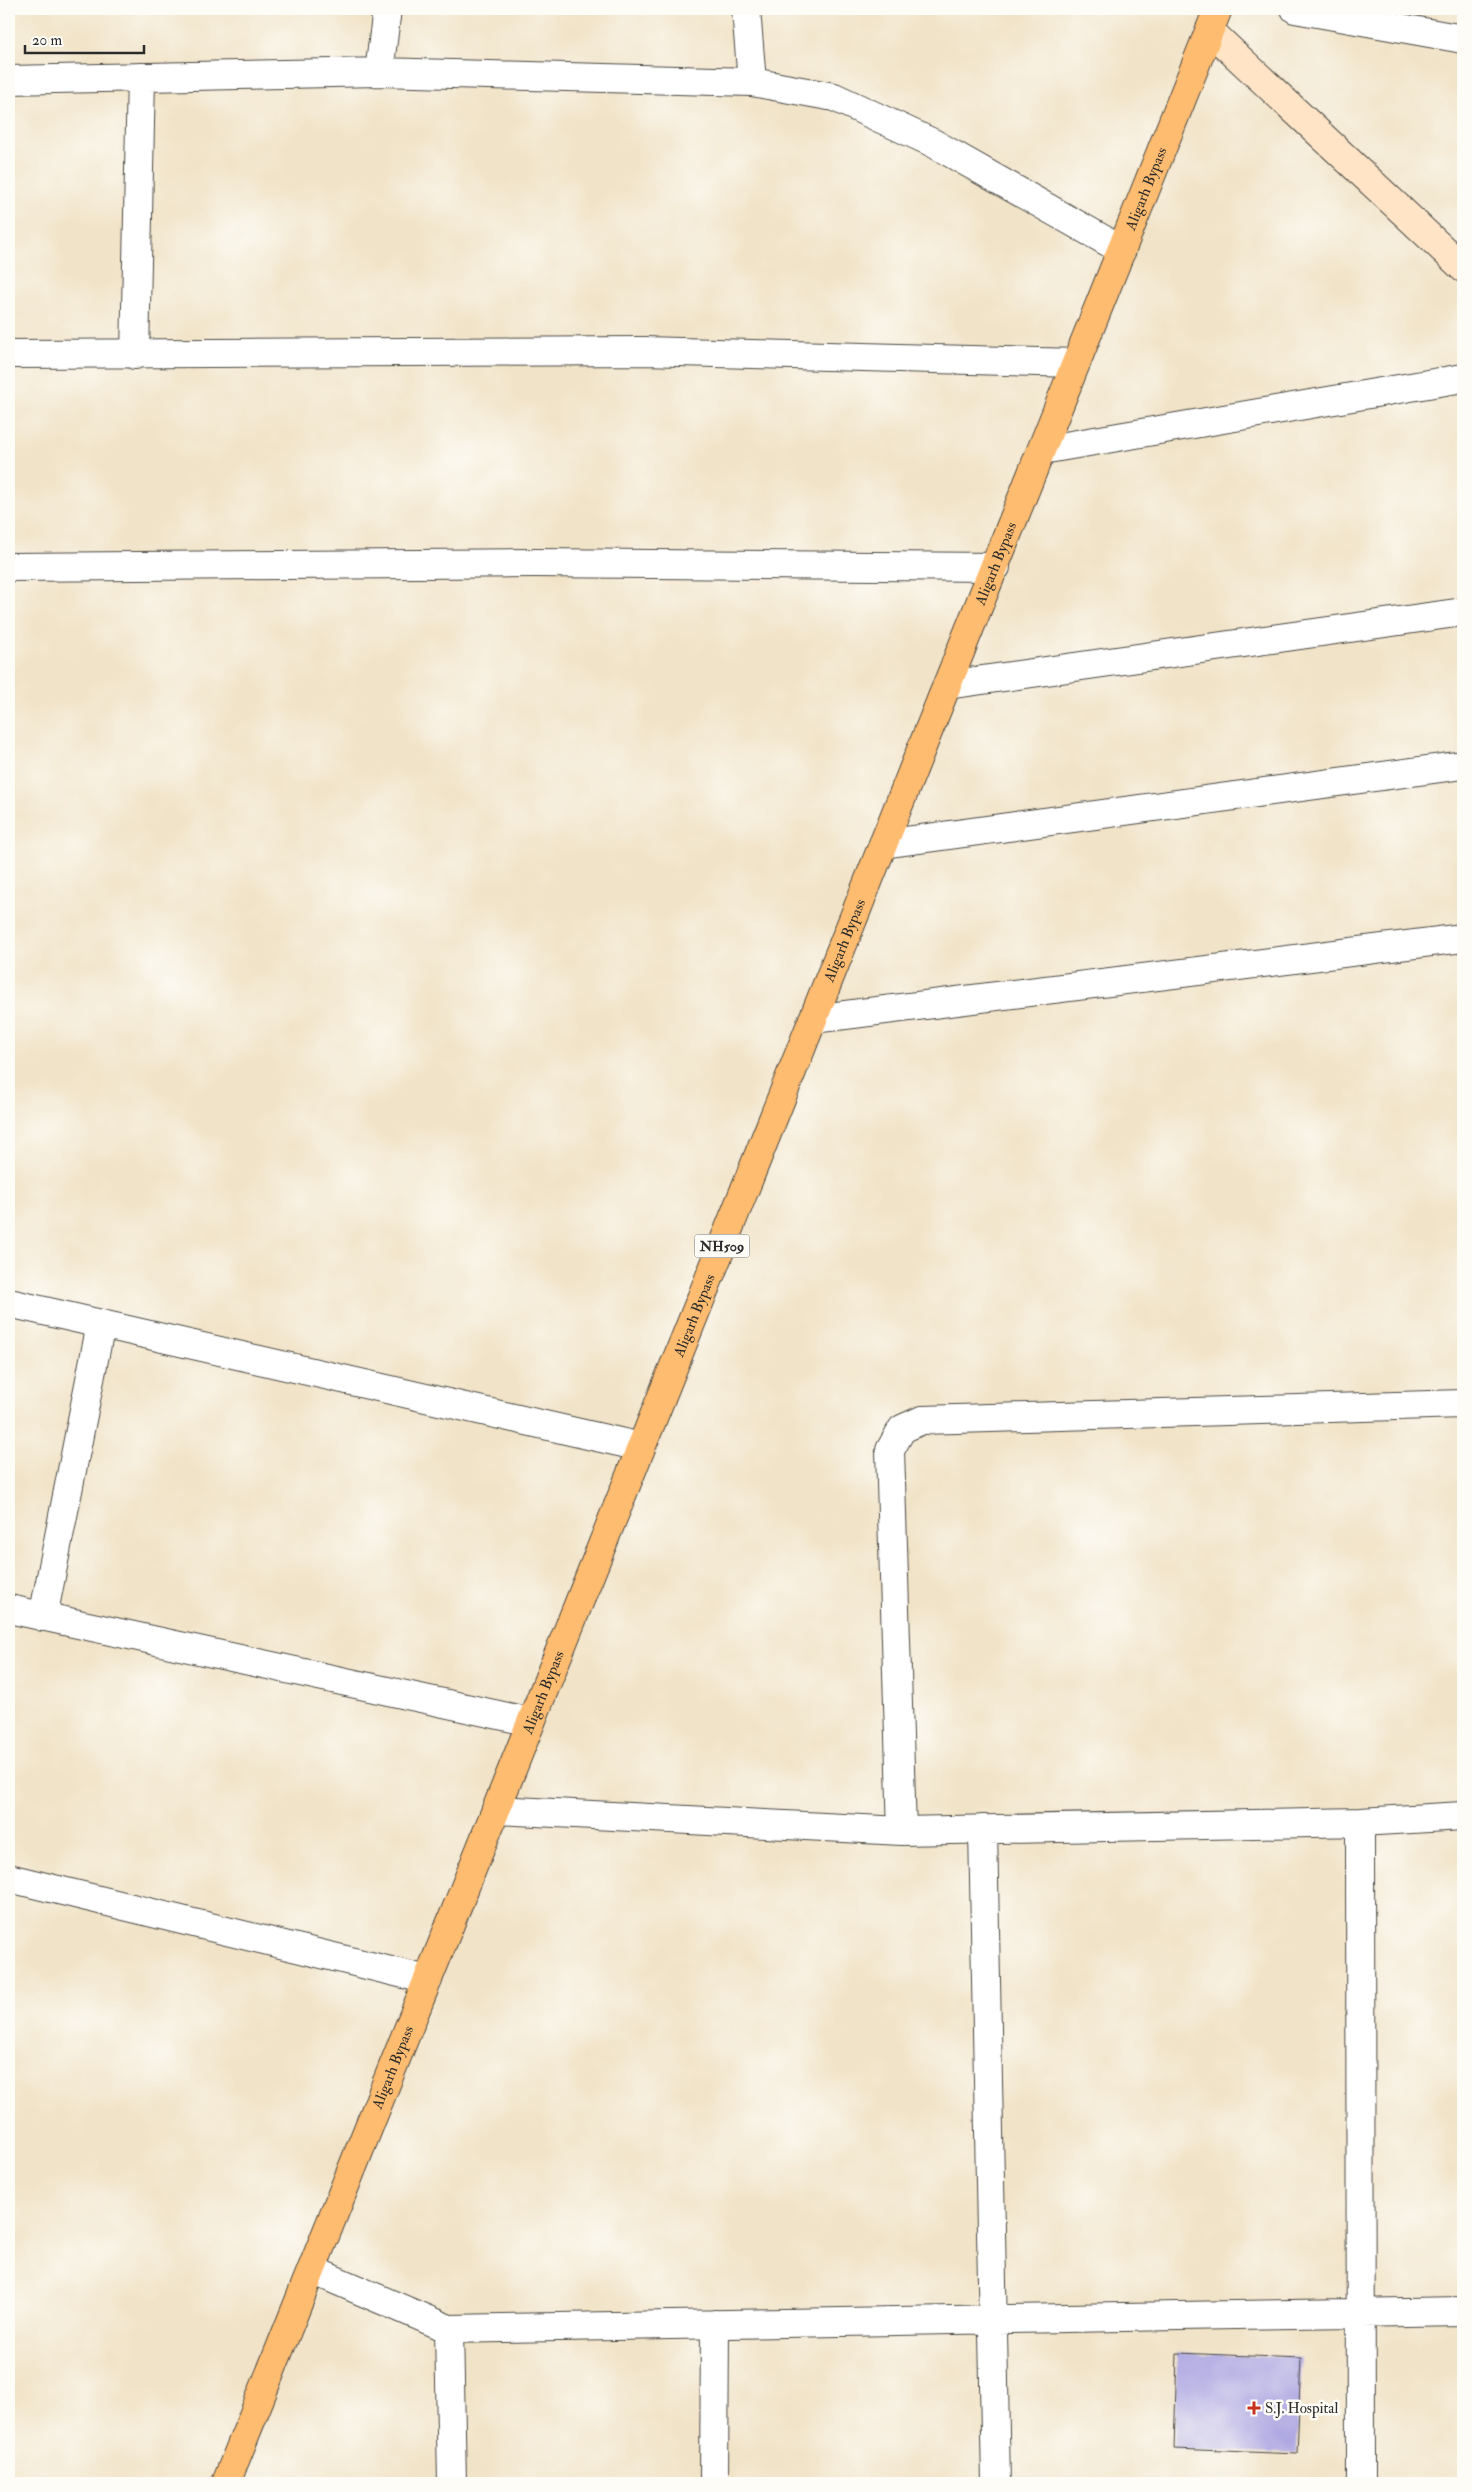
<svg xmlns="http://www.w3.org/2000/svg" width="1472" height="2492" font-family="'IM FELL Double Pica',serif">
<style>
.building{fill:#afa8e2}
.lines{fill:none;stroke-linecap:round;stroke-linejoin:round}
.street-casing{stroke:#494742;stroke-width:30}
.secondary-casing{stroke:#494742;stroke-width:30}
.highway-casing{stroke:#494742;stroke-width:30}
.street{stroke:#fff;stroke-width:28}
.secondary{stroke:#ffe4c6;stroke-width:28}
.highway{stroke:#febc70;stroke-width:28}
.poi-dot{fill:#c8321e;stroke:#fdfcf7;stroke-width:2}
.labels{text-anchor:middle;stroke-width:5;stroke-linejoin:round;paint-order:stroke}
.shield{fill:#fdfcf7;stroke:#6a6a68;stroke-width:1}
.shield-label{font-size:14px;font-weight:bold;fill:#2b2b2b}
.street-label{font-size:15px;fill:#2b2b2b;stroke:#fdfcf7}
.poi-label{font-size:15px;fill:#2b2b2b;stroke:#fdfcf7;text-anchor:start}
</style>
<rect width="100%" height="100%" fill="#fdfcf7"/>
<filter id="ink" filterUnits="userSpaceOnUse"><feTurbulence type="fractalNoise" baseFrequency=".02" numOctaves="2"/><feDisplacementMap in="SourceGraphic" scale="10" xChannelSelector="R" yChannelSelector="G"/><feConvolveMatrix kernelMatrix="1 2 1 2 8 2 1 2 1" color-interpolation-filters="sRGB"/></filter>
<filter id="wash" filterUnits="userSpaceOnUse"><feTurbulence type="fractalNoise" baseFrequency=".0096" numOctaves="4" result="noise"/><feDisplacementMap in="SourceGraphic" scale="20" xChannelSelector="R" yChannelSelector="G"/><feGaussianBlur stdDeviation="1.12" result="paint"/><feColorMatrix in="noise" values="0 0 0 0 0 0 0 0 0 0 0 0 0 0 0 0 0 1.4 0 .05"/><feComposite in="paint" operator="in"/></filter>
<g filter="url(#wash)">
<rect width="100%" height="100%" fill="#f1e3c7"/>
<g id="blocks">
<path class="building" d="M1177,2353L1301,2358L1297,2454L1174,2449Z"/>
</g>
</g>
<g filter="url(#ink)">
<use href="#blocks" fill-opacity="0" stroke="#494742" stroke-width="1"/>
<g class="lines">
<g class="street-casing">
<path id="street" d="M746,9L752,82
M1295,9L1463,39
M379,72L387,9
M9,80L379,72L752,82L834,97L933,143L1122,250
M9,354L644,351L1076,363
M135,355L141,77
M1042,450L1463,378
M9,567L534,563L996,567
M947,685L1463,612
M883,844L1463,765
M813,1019L1463,938
M9,1303L641,1447
M9,1609L531,1722
M43,1617L101,1324
M496,1810L902,1831L890,1450L902,1429L922,1420L1463,1404
M1360,1822L1361,2483
M983,1829L996,2483
M902,1831L1360,1822L1463,1816
M9,1878L428,1980
M312,2270L449,2329L1463,2311
M449,2329L452,2483
M714,2483L715,2324"/>
</g>
<g class="secondary-casing">
<path id="secondary" d="M1210,31L1463,268"/>
</g>
<g class="highway-casing">
<g id="highway">
<path id="s1" d="M226,2483L1218,9"/>
</g>
</g>
<use href="#street" class="street"/>
<use href="#secondary" class="secondary"/>
<use href="#highway" class="highway"/>
</g>
</g>
<path class="poi-dot" d="M1251.5 2400.5h5v5h5v5h-5v5h-5v-5h-5v-5h5z"/>
<g class="labels">
<rect class="shield" x="694.5" y="1234.5" width="55" height="23" rx="4"/>
<g class="shield-label">
<text x="722" y="1251">NH509</text>
</g>
<g class="street-label">
<text dy="5" stroke="none"><textPath href="#s1" startOffset="2472">Aligarh Bypass</textPath></text>
<text dy="5" stroke="none"><textPath href="#s1" startOffset="2068">Aligarh Bypass</textPath></text>
<text dy="5" stroke="none"><textPath href="#s1" startOffset="1662">Aligarh Bypass</textPath></text>
<text dy="5" stroke="none"><textPath href="#s1" startOffset="1258">Aligarh Bypass</textPath></text>
<text dy="5" stroke="none"><textPath href="#s1" startOffset="852">Aligarh Bypass</textPath></text>
<text dy="5" stroke="none"><textPath href="#s1" startOffset="448">Aligarh Bypass</textPath></text>
</g>
<g class="poi-label">
<text x="1265" y="2413">S.J. Hospital</text>
</g>
</g>
<rect width="1472" height="2492" fill="none" stroke="#fdfcf7" stroke-width="30"/>
<path d="M25 45v8h119v-8" fill="none" stroke="#2b2b2b" stroke-width="2.5"/>
<text x="32" y="45" font-size="15" fill="#2b2b2b" stroke="#fdfcf7" stroke-width="4" paint-order="stroke">20 m</text>
</svg>
